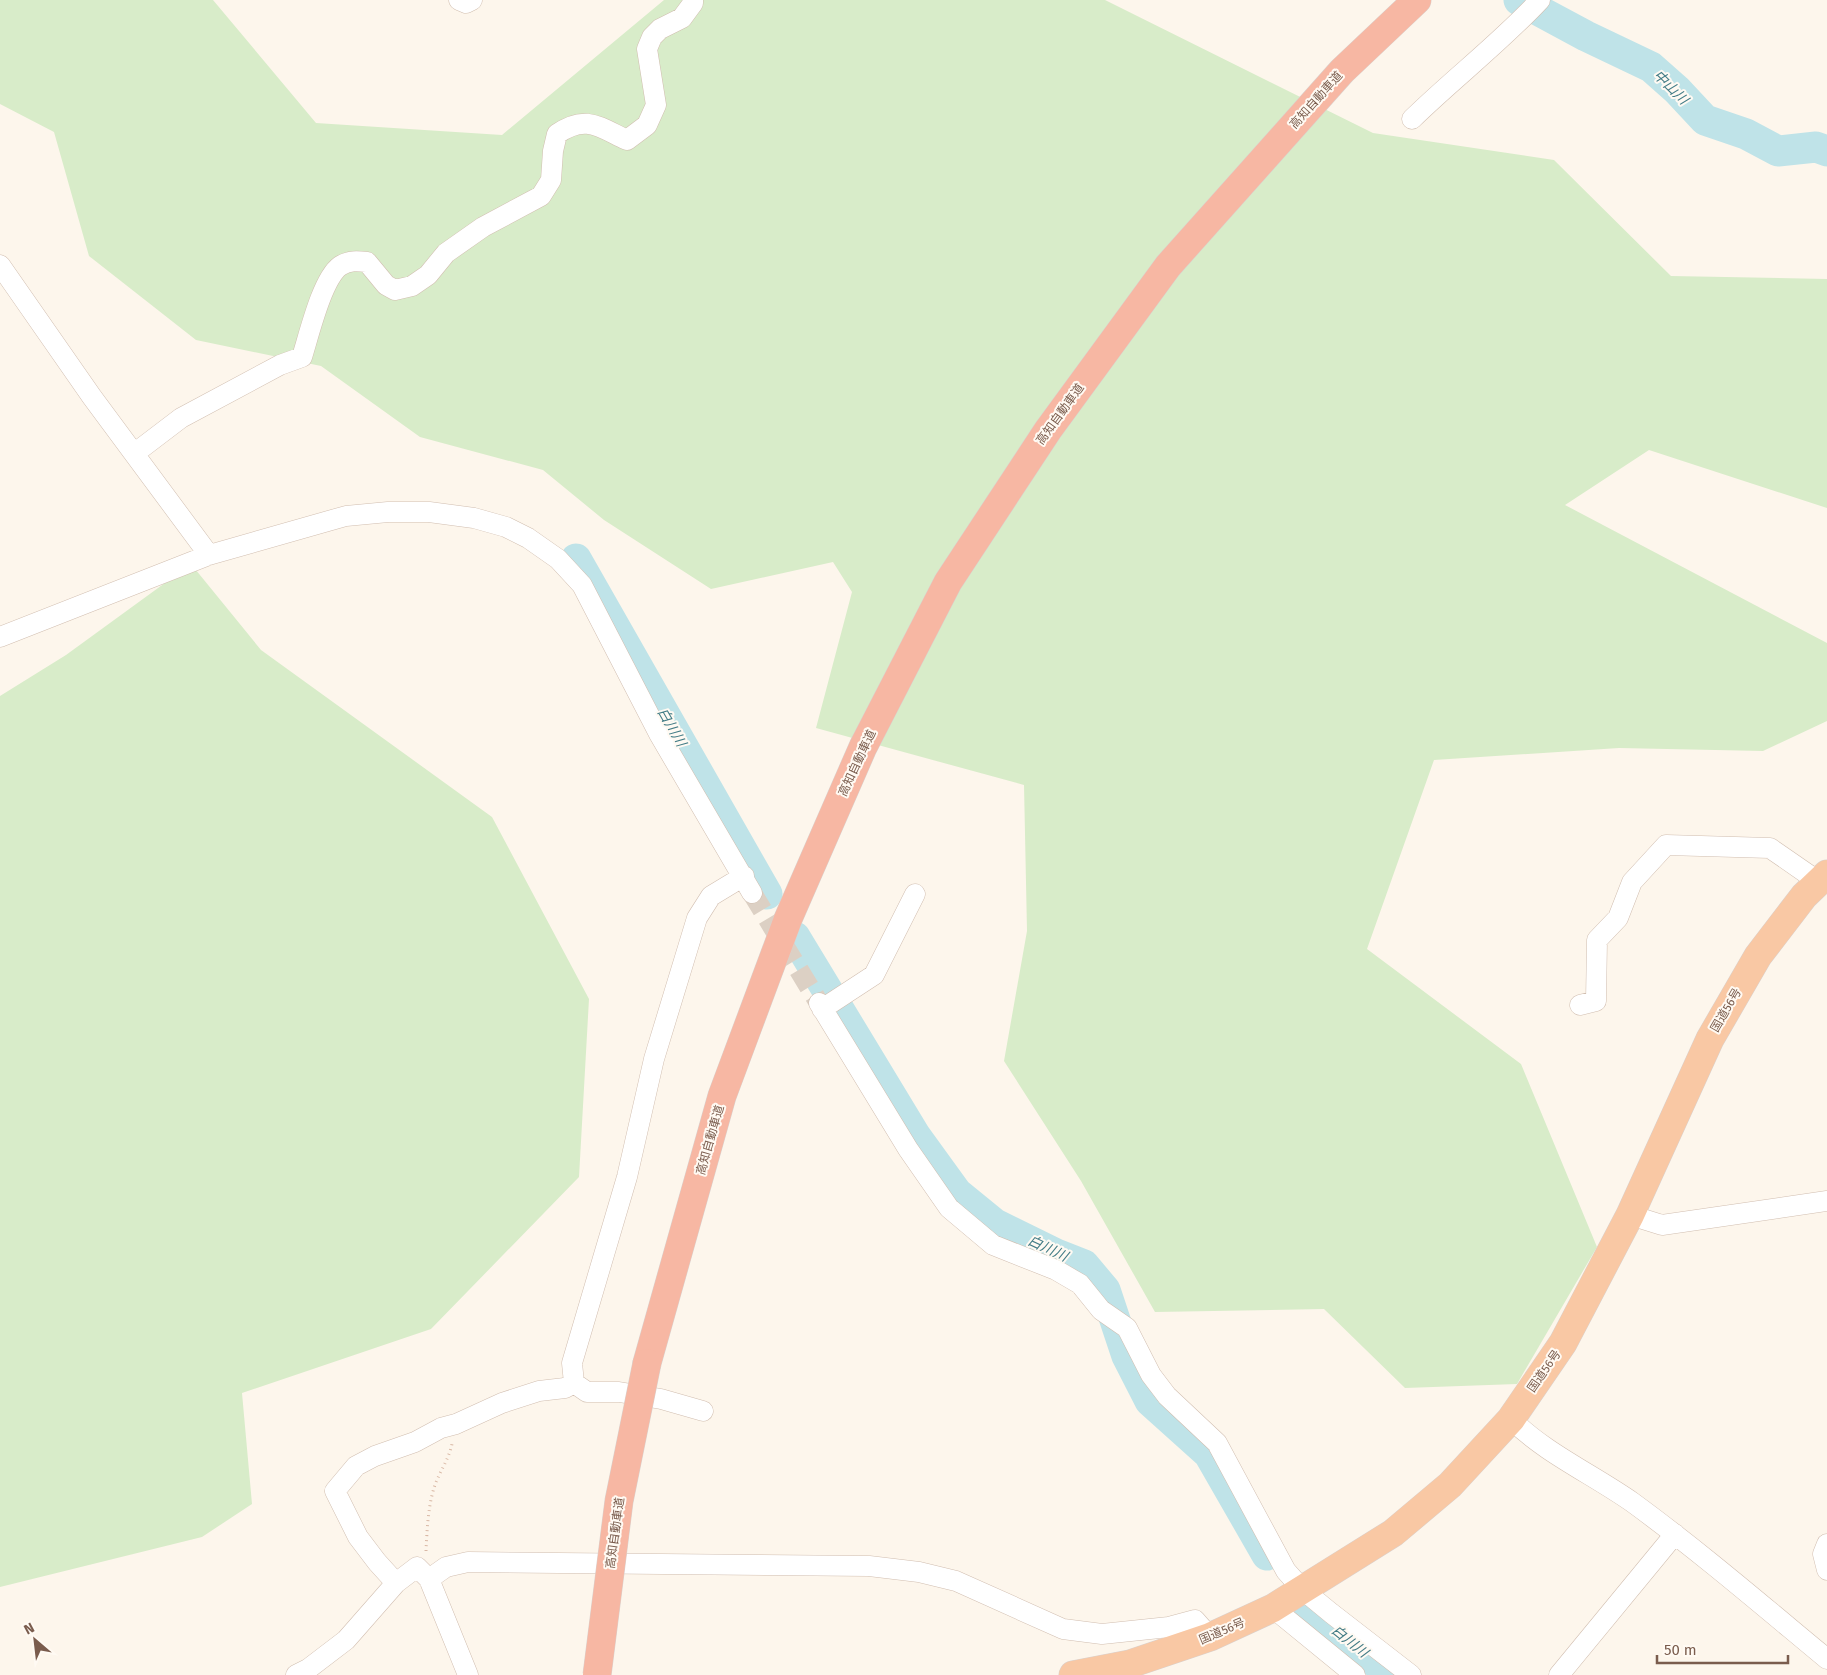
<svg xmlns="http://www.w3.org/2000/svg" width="1827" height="1675" font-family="'Fira Sans','Noto Sans JP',sans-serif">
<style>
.green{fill:#d8ecc9}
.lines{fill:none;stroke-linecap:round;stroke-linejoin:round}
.river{stroke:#bfe3e8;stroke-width:31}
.minor-tunnel{stroke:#dcd0c4;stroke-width:20;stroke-dasharray:20 10;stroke-linecap:butt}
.minor-casing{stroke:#d1beb0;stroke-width:21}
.trunk-casing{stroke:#dad1cd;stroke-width:29}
.motorway-casing{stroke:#dad1cd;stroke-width:29}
.path{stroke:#d9b8a5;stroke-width:3;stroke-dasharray:1 4;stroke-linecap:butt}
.minor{stroke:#fff;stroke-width:20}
.trunk{stroke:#f9c8a4;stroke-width:28}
.motorway{stroke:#f7b7a3;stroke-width:28}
.motorway-bridge-casing{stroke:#dad1cd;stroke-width:29;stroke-linecap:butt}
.motorway-bridge{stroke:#f7b7a3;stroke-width:28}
.labels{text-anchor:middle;stroke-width:4;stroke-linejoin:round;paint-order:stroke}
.street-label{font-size:12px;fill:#7a5c4d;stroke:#fffaf3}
.water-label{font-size:14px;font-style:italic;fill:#437c86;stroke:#fffaf3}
</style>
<rect width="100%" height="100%" fill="#fdf6ec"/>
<path class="green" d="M0,0H213L316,123L502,135L664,0H1105L1373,133L1554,160L1671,276L1827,279V508L1649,450L1565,505L1827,643V721L1763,751L1619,748L1434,760L1367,949L1521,1064L1597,1247L1517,1384L1405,1388L1324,1309L1155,1312L1081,1181L1004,1061L1027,931L1024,785L816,728L852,592L833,562L711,589L604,520L543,470L420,437L321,366L196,340L89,256L54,132L0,104Z
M191,564L261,650L492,817L589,999L579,1177L431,1329L242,1393L252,1504L202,1537L0,1587V696L66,655Z"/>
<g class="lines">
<path class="river" d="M1519,0L1586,36L1651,67L1677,90L1705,120L1746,134L1778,151L1816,147L1827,151
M576,559L767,894
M795,937L915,1135L957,1193L995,1224L1056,1254L1084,1265L1105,1290L1127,1356L1150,1401L1209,1454L1267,1555
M1308,1607L1391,1675"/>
<path class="minor-tunnel" d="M752,893L819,1003"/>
<g class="minor-casing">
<path id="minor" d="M459,0L466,3L472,0
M1412,119C1454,78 1500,43 1540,0
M0,265L92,397L209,555
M135,453L181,418L280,365L302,357C309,335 322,279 340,266C349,260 358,261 367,262L386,285L395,290L412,286L428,275L446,253L483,227L541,196L551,180L553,151L557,134C586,114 599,127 627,140L647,125L656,105L647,49L652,37L660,29L682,18L693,3V0
M0,637L209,555L346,516L388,512H429L474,518L506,527L528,538L558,559L582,585L659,734L752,893
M819,1003L908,1149L949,1208L993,1245L1056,1270L1080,1284L1101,1310L1127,1328L1151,1375L1167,1396L1217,1443L1286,1571L1303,1590L1331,1613L1411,1675
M1580,1005L1596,1001L1597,940L1618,918L1632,882L1666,845L1770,848L1819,882
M822,1009L874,975L915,894
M1630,1215L1662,1225L1827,1201
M703,1411L661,1399L619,1392H587L574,1383L572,1363L627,1177L654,1059L697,918L711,896L744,876
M1511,1419C1545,1453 1592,1474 1632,1502C1699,1551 1763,1606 1827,1659
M1827,1544L1823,1554L1827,1570
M429,1579L446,1567L468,1562L869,1566L919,1572L956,1581L1063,1629L1102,1634L1169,1627L1195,1620L1210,1637
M396,1583L377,1562L358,1537L335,1491L356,1466L375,1456L415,1442L441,1428L456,1424L502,1403L539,1391L565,1388L574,1383
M1273,1608L1355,1675
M296,1675L308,1669L346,1640L396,1583L417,1567L429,1579L468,1675
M1559,1675L1675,1534"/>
</g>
<g class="trunk-casing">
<path id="trunk" d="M1073,1675L1130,1664L1210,1637L1273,1608L1393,1533L1450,1485L1511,1419L1563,1343L1630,1215L1710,1039L1758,956L1804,896L1827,874"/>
</g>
<g class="motorway-casing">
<path id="motorway" d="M647,1363L722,1096L788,919L863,747L948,582L1048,430L1168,266L1342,71L1417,0"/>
</g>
<path class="path" d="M426,1551C427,1530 428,1505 435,1485C440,1471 449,1459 452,1444"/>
<use href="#minor" class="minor"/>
<use href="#trunk" class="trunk"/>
<use href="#motorway" class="motorway"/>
<g class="motorway-bridge-casing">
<path id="motorway-bridge" d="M597,1675L619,1501L647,1363"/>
</g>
<use href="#motorway-bridge" class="motorway-bridge"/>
</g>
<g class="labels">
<g class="street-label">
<text transform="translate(1316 100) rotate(-48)" y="4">高知自動車道</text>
<text transform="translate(1060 414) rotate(-54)" y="4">高知自動車道</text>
<text transform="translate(857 763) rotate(-65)" y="4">高知自動車道</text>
<text transform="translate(1726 1010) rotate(-60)" y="4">国道56号</text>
<text transform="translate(710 1140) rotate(-74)" y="4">高知自動車道</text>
<text transform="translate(1544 1371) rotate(-55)" y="4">国道56号</text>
<text transform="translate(615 1533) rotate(-82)" y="4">高知自動車道</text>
<text transform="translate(1222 1631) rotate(-23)" y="4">国道56号</text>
</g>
<g class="water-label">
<text transform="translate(1671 87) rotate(44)" y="5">中山川</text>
<text transform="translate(672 727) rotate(60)" y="5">白川川</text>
<text transform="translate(1048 1248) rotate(25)" y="5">白川川</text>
<text transform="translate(1350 1641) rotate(39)" y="5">白川川</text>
</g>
</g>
<g transform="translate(35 1640) rotate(332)" stroke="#fffaf3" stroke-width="4" paint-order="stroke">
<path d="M0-4L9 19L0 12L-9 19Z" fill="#7a5c4d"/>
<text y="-8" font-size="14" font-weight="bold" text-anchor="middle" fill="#7a5c4d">N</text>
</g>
<path d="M1657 1655v8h131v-8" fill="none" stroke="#7a5c4d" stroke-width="2.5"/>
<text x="1664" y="1655" font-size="15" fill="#7a5c4d" stroke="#fffaf3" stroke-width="4" paint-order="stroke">50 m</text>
</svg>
